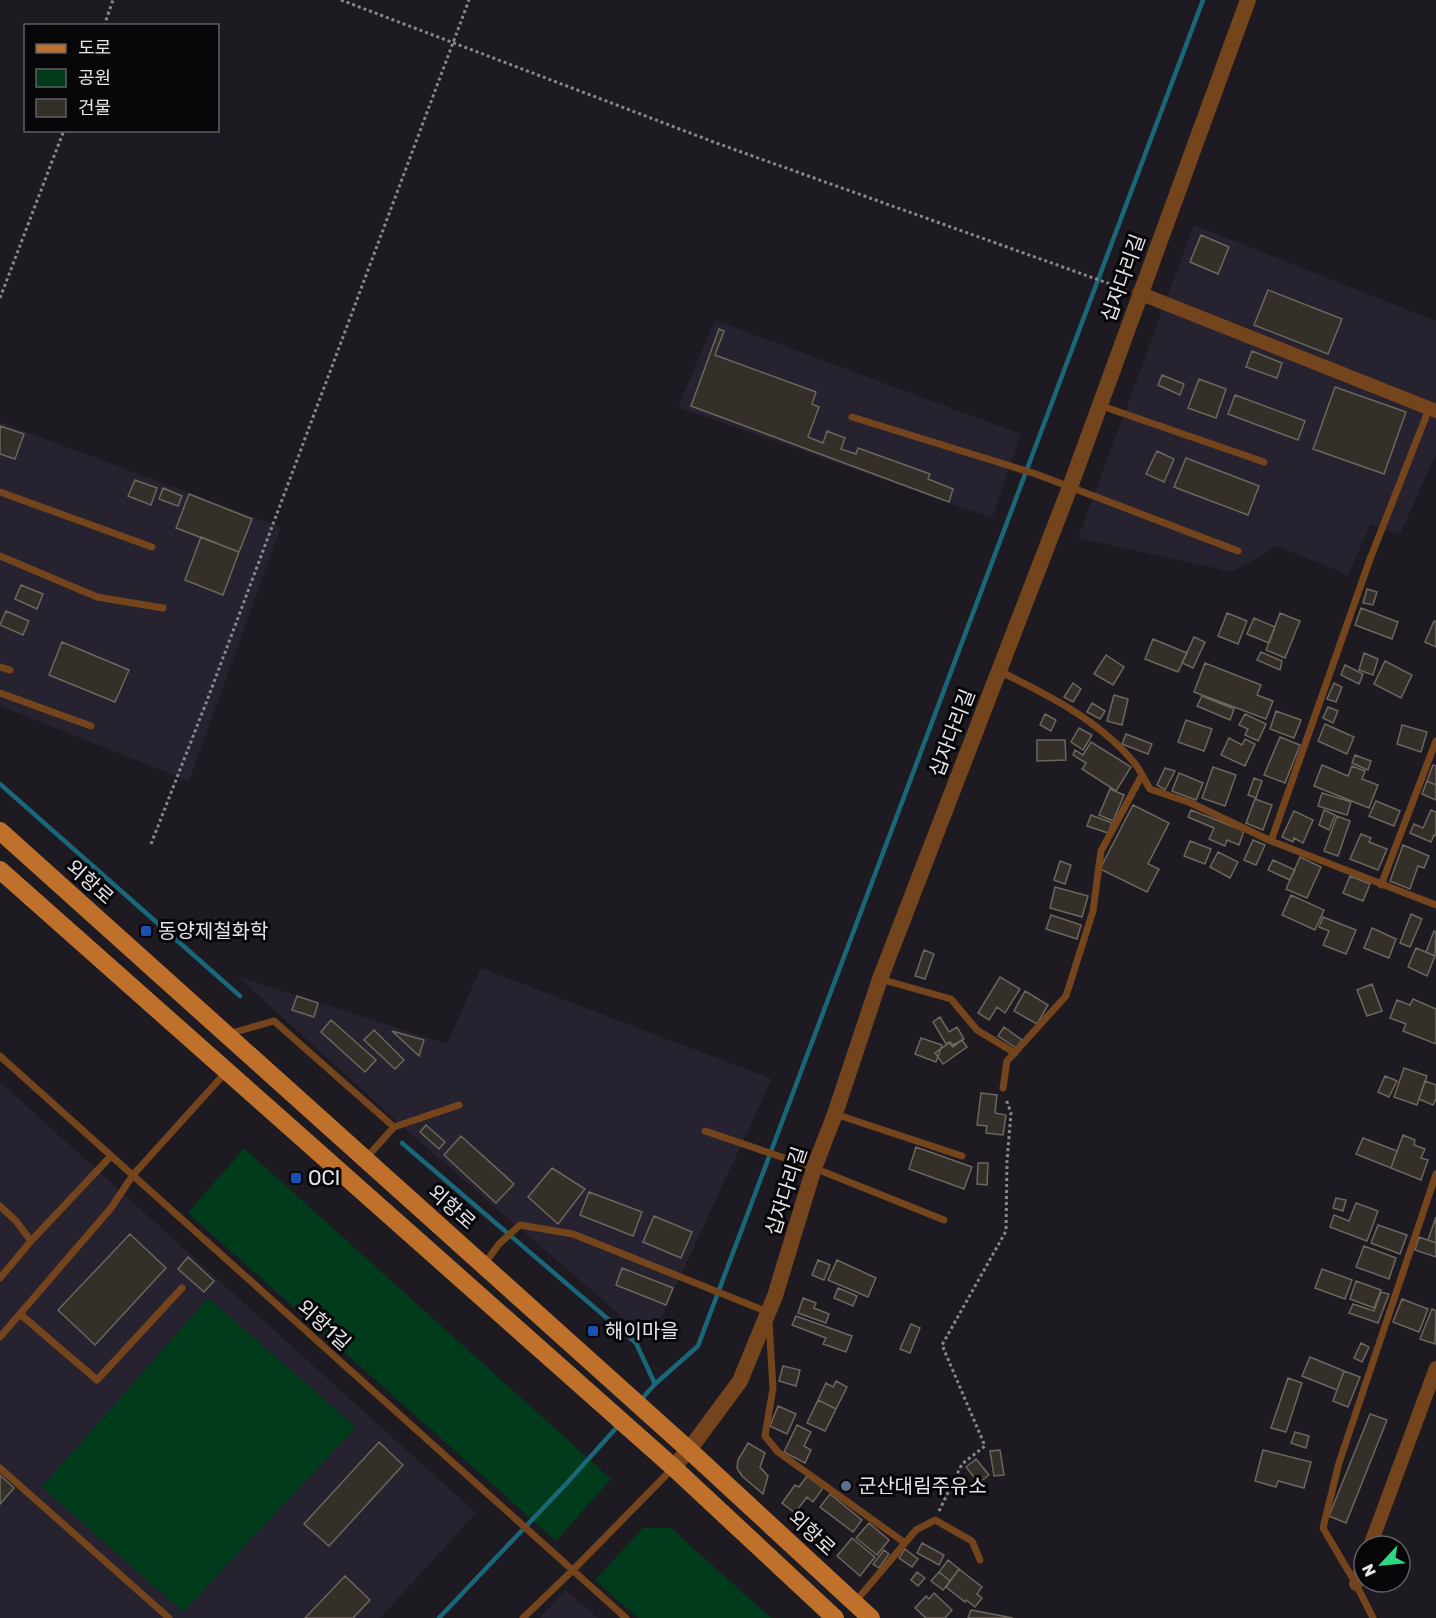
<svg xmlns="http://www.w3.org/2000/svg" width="1436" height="1618" font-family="Rubik,'Noto Sans KR',sans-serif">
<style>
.built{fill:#27222f}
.green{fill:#003c1b}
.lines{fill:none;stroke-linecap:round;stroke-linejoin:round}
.stream{stroke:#196779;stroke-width:4.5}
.building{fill:#352f29;stroke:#6d665f;stroke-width:1.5}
.path{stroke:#89868c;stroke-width:3;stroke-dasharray:3 3;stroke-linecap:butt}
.service{stroke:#74441c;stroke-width:7}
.minor{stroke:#74441c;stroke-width:14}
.tertiary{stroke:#74441c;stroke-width:16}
.primary{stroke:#bf712b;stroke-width:18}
.transit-dot{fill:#1a4fb4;stroke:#070609;stroke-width:2}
.service-dot{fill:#5c6f8a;stroke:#070609;stroke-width:2}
.labels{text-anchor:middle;stroke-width:6;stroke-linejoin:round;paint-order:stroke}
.street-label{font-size:20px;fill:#e7e5ea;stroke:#070609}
.poi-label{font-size:20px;fill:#e7e5ea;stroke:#070609;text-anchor:start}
</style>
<rect width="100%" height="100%" fill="#1d1a21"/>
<path class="built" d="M1194,225L1436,321V454L1400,534L1370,525L1348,575L1277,546L1233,572L1078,538Z
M715,320L1021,434L992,518L678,407Z
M0,422L281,527L189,781L0,706Z
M481,968L772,1079L650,1341L413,1136L237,976L447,1044Z
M0,1082L476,1513L380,1618H0Z
M565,1590L598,1618H540Z"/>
<path class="green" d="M244,1148L611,1479L556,1541L188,1213Z
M208,1298L356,1427L183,1612L42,1487Z
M643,1528H671L771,1618H638L595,1580Z"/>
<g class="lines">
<path class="stream" d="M0,784L240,996
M402,1143L636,1343L655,1384
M640,1401L655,1384L698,1346L1203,0
M439,1618L566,1484L618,1426"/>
</g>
<path class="building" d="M1201,235L1229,247L1218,274L1190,262Z
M1268,290L1342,319L1328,354L1254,325Z
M719,329L724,331L715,355L816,392L812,404L819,407L808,437L823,443L827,431L845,438L841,449L856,454L858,448L930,474L928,479L953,489L949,502L691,406Z
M1252,351L1282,363L1277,378L1246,367Z
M1162,375L1184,384L1180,395L1158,385Z
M1199,379L1226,389L1216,418L1188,408Z
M1335,387L1406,412L1384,474L1313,449Z
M1235,395L1305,421L1298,440L1228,414Z
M0,426L24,434L15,459L0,454Z
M1157,451L1174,459L1164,482L1146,474Z
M1186,458L1259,486L1248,515L1174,487Z
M135,480L157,488L151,505L128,496Z
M163,488L182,496L178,506L159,499Z
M189,494L252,519L239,552L176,528Z
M201,537L239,552L223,595L185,580Z
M21,585L43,594L37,609L15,599Z
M1367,589L1377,592L1373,605L1363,603Z
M1361,608L1398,622L1392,639L1355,625Z
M6,611L29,621L23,635L0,625Z
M1227,613L1247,621L1238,644L1218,636Z
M1280,613L1300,621L1285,658L1266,650Z
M1254,618L1275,627L1269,643L1247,634Z
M1434,621L1436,622V647L1425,642Z
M1194,637L1205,642L1193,668L1182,663Z
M1153,639L1187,653L1178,672L1145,659Z
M62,642L129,670L115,702L49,675Z
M1261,652L1282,661L1280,670L1257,660Z
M1364,653L1378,659L1373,675L1359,670Z
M1106,655L1124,667L1113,685L1094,674Z
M1385,661L1412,675L1401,698L1374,684Z
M1205,663L1261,685L1257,695L1273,701L1266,719L1194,692Z
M1345,665L1363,674L1359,684L1341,675Z
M1073,683L1081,689L1073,702L1064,697Z
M1334,683L1342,687L1336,702L1327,699Z
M1114,695L1128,699L1122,725L1107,721Z
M1202,696L1234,709L1230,720L1197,706Z
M1092,703L1105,711L1100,719L1087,712Z
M1328,707L1338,711L1333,723L1323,718Z
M1276,711L1301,720L1294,738L1270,729Z
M1045,714L1056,720L1051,731L1040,725Z
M1245,714L1266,724L1258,741L1245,735L1248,729L1239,725Z
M1186,720L1212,729L1204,751L1178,742Z
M1325,724L1354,737L1347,754L1318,741Z
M1402,725L1427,732L1421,752L1397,744Z
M1079,728L1092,735L1083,750L1071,742Z
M1126,734L1152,744L1148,754L1122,744Z
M1280,737L1300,745L1285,783L1264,775Z
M1229,738L1242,745L1245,739L1255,744L1245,766L1221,755Z
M1037,740H1065L1066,760L1037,761Z
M1091,742L1131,767L1116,791L1082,769L1086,763L1073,755L1075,750L1083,755Z
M1355,755L1371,761L1368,770L1352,763Z
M1322,765L1348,776L1352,766L1365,771L1362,779L1378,785L1369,808L1314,786Z
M1433,765L1436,766V785L1427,781Z
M1213,767L1236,775L1225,806L1202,798Z
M1165,768L1175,771L1165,790L1157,785Z
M1179,773L1203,783L1196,800L1172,791Z
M1254,778L1262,781L1256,798L1248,795Z
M1427,781L1436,785V800L1422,794Z
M1110,789L1124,795L1113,821L1099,815Z
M1322,793L1351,802L1347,815L1318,806Z
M1255,799L1272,805L1263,830L1246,823Z
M1376,801L1400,811L1394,826L1369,816Z
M1133,805L1169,823L1148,864L1159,869L1147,892L1100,869Z
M1191,810L1244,831L1239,845L1227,840L1225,846L1209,839L1214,828L1188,817Z
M1324,810L1335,815L1329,830L1319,825Z
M1431,810L1436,812V836L1434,835L1431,842L1410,833L1414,824L1423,828Z
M1294,811L1313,820L1303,843L1294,838L1293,842L1282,837Z
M1091,815L1112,823L1108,833L1087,826Z
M1337,816L1350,821L1338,856L1324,851Z
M1361,834L1371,838L1369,842L1387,849L1378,870L1350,859Z
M1253,840L1265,845L1256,865L1244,860Z
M1190,841L1211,849L1205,864L1184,856Z
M1403,845L1429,856L1424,868L1418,866L1410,889L1390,881Z
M1218,852L1238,862L1230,878L1210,867Z
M1300,857L1321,867L1307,898L1286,889Z
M1273,860L1295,870L1290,880L1268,870Z
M1060,861L1071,865L1065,884L1054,880Z
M1350,876L1370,884L1363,901L1343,893Z
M1055,887L1088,896L1082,917L1050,908Z
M1291,895L1324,910L1315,930L1282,915Z
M1411,914L1422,919L1410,947L1400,943Z
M1051,915L1081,925L1077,939L1046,929Z
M1323,917L1356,930L1346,954L1323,945L1329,931L1319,927Z
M1372,928L1396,939L1389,958L1364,948Z
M1434,931L1436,932L1435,956L1426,952Z
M1416,948L1435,956L1427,976L1408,967Z
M924,950L934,954L925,979L915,976Z
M1000,977L1020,989L1005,1013L997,1007L989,1020L978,1013Z
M1372,984L1382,1011L1367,1016L1357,990Z
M1025,991L1048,1005L1037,1024L1014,1011Z
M297,996L318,1003L314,1017L292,1010Z
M1413,999L1436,1009V1044L1403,1031L1406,1024L1390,1018L1397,1000L1410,1005Z
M940,1017L949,1032L957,1027L964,1039L953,1045L950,1042L946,1044L933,1022Z
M331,1020L376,1060L365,1072L321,1032Z
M1004,1027L1022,1040L1016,1048L998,1036Z
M374,1030L404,1060L395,1069L364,1040Z
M392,1031L424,1040L419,1056Z
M921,1038L942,1045L936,1062L915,1054Z
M962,1040L967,1047L943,1064L935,1053L949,1043L953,1047Z
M1404,1068L1427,1076L1417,1105L1394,1097Z
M1385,1076L1397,1081L1389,1097L1378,1092Z
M1425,1081L1436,1085V1099L1433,1105L1419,1099Z
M981,1093L997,1095L995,1113L1006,1115L1003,1135L986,1133L987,1126L977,1125Z
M426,1125L445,1142L439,1149L420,1132Z
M1403,1135L1415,1140L1414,1145L1425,1149L1421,1158L1428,1160L1421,1180L1391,1168Z
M461,1136L514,1184L496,1203L444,1155Z
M1363,1138L1397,1151L1391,1168L1356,1154Z
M916,1147L972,1167L964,1189L909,1169Z
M978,1163H988L987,1185L977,1184Z
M552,1168L585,1189L558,1224L528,1197Z
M589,1192L642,1212L633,1236L580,1215Z
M1336,1198L1346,1200L1343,1211L1333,1208Z
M1356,1203L1378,1211L1367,1241L1330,1227L1334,1215L1349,1221Z
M654,1216L692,1232L681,1258L643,1242Z
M1436,1217V1243L1428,1240Z
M1378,1225L1407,1235L1400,1254L1371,1243Z
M130,1234L166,1268L95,1345L58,1310Z
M1419,1237L1436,1243V1257L1415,1250Z
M1364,1246L1396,1258L1389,1279L1356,1267Z
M188,1257L214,1281L204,1292L178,1269Z
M818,1260L830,1265L824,1280L812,1275Z
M837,1260L876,1278L868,1297L828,1280Z
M622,1268L673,1288L666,1305L616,1285Z
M1322,1269L1352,1280L1345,1299L1315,1288Z
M1356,1281L1381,1290L1374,1308L1350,1299Z
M838,1288L857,1296L853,1306L834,1298Z
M1381,1292L1389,1294L1378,1323L1349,1313L1353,1304L1374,1311Z
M803,1298L816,1303L814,1308L829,1314L826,1323L798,1313Z
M1402,1299L1428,1309L1419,1332L1393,1322Z
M1432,1309L1436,1311L1435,1344L1420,1339Z
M796,1316L852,1336L846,1352L823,1344L826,1338L792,1325Z
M911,1324L920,1328L910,1353L900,1349Z
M1361,1343L1369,1347L1362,1362L1354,1358Z
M1310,1357L1344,1371L1337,1390L1302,1376Z
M783,1366L800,1370L796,1386L779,1381Z
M1344,1371L1360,1377L1348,1407L1333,1401Z
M1288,1378L1302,1383L1286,1432L1271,1428Z
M836,1381L847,1387L836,1409L818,1400L826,1383L833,1387Z
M818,1400L836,1409L825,1431L807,1423Z
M778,1406L796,1414L787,1434L770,1426Z
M1370,1414L1387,1420L1346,1523L1329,1516Z
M797,1425L811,1432L804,1446L811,1450L805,1463L784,1452Z
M1295,1432L1309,1436L1306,1448L1291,1443Z
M379,1442L403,1465L329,1546L304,1524Z
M748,1443L765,1453L760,1467L768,1476L763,1494L742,1476L737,1468L738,1460Z
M1000,1450L1004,1475L994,1476L990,1451Z
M1263,1450L1311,1462L1304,1488L1278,1481L1276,1487L1255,1481Z
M976,1459L989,1475L979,1483L966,1467Z
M0,1475L14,1488L0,1504Z
M807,1476L823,1488L813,1502L807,1497L795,1513L782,1503L795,1485L799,1487Z
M830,1494L862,1520L853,1532L820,1507Z
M869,1523L889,1540L877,1555L856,1538Z
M852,1538L875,1557L860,1576L837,1556Z
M922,1543L944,1555L939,1565L917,1553Z
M905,1549L918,1559L912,1567L899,1558Z
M884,1550L889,1554L879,1568L873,1564Z
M948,1560L959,1569L950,1581L939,1572Z
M959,1569L982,1587L977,1594L982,1598L975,1607L966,1600L965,1602L946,1587Z
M917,1572L925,1578L918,1586L911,1580Z
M939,1572L950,1581L943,1590L931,1581Z
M345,1576L370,1600L353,1618H305Z
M934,1593L952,1610L945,1618H926L915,1608L926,1596L929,1599Z
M971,1610L1013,1618H968Z"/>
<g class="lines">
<path class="path" d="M341,0L719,144L1127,290
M104,26L113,0
M0,298L64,130
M151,844L208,698L469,0
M939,1511L962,1464L985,1446L942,1345L1006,1231L1007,1161L1011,1113L1006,1099"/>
<path class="service" d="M1099,405L1264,462
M852,417L1036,474L1238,551
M0,492L152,547
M0,556L97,597L163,608
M0,667L10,670
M999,671C1048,695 1101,721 1136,765C1141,772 1145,781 1150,789L1191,803L1271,841L1436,905
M0,693L91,726
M1271,841L1370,559L1429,409
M1381,885L1436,741
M880,979L951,999L977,1030L1015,1053
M228,1034L274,1021L394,1127
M0,1056L626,1618
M1003,1088L1007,1061L1066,996L1093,911L1101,851L1142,775
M835,1114L962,1156
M705,1131L814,1168L944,1220
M367,1157L394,1127L459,1105
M0,1206L16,1221L31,1241L0,1278
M31,1241L111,1156
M485,1263L499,1244L520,1225L573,1234L768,1312
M20,1314L97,1380L182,1288
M769,1322L773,1388L765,1436L778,1452L905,1543
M0,1337L111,1208L133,1175L226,1072
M0,1468L169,1618
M856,1601L916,1530L935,1520L972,1541L980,1560
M523,1618L573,1570L672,1469
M1373,1618L1356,1584L1323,1528L1339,1463L1436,1174"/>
<path class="minor" d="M1139,293L1436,411
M1370,1546L1436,1368
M1356,1584L1364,1561"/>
<path class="tertiary" d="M673,1467L689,1450L740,1381L775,1296L814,1168L835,1114L880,979L1070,487L1248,0"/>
<path class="primary" d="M0,831L689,1450L871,1618
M0,870L673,1467L835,1618"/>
</g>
<g class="transit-dot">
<rect x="140" y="925" width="12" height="12" rx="3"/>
<rect x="290" y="1172" width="12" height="12" rx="3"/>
<rect x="587" y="1325" width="12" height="12" rx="3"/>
</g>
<circle class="service-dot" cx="846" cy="1486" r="6"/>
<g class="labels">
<g class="street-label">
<text transform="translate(1123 278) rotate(-70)" y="7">십자다리길</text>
<text transform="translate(952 733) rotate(-69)" y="7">십자다리길</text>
<text transform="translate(90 882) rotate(42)" y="7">외항로</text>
<text transform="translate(786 1191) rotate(-72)" y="7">십자다리길</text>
<text transform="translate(452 1207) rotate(42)" y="7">외항로</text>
<text transform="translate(324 1325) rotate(42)" y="7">외항1길</text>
<text transform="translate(812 1533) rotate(43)" y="7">외항로</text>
</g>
<g class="poi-label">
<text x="158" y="938">동양제철화학</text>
<text x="308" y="1185">OCI</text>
<text x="605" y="1338">해이마을</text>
<text x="858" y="1493">군산대림주유소</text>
</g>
</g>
<rect x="24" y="24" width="195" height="108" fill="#070609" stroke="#615f63" stroke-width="1.5"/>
<rect x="36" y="44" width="30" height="9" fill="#bf712b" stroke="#615f63" stroke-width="1.5"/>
<text x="78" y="54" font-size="18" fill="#e7e5ea">도로</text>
<rect x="36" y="69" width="30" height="18" fill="#003c1b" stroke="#615f63" stroke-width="1.5"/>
<text x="78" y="84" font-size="18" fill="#e7e5ea">공원</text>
<rect x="36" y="99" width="30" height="18" fill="#352f29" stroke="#615f63" stroke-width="1.5"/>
<text x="78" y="114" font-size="18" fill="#e7e5ea">건물</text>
<g transform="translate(1382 1564) rotate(244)"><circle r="28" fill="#070609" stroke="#615f63" stroke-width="1.5"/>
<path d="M0-4.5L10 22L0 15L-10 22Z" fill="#2dd884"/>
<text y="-9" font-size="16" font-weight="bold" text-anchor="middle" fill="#e7e5ea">N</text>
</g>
</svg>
